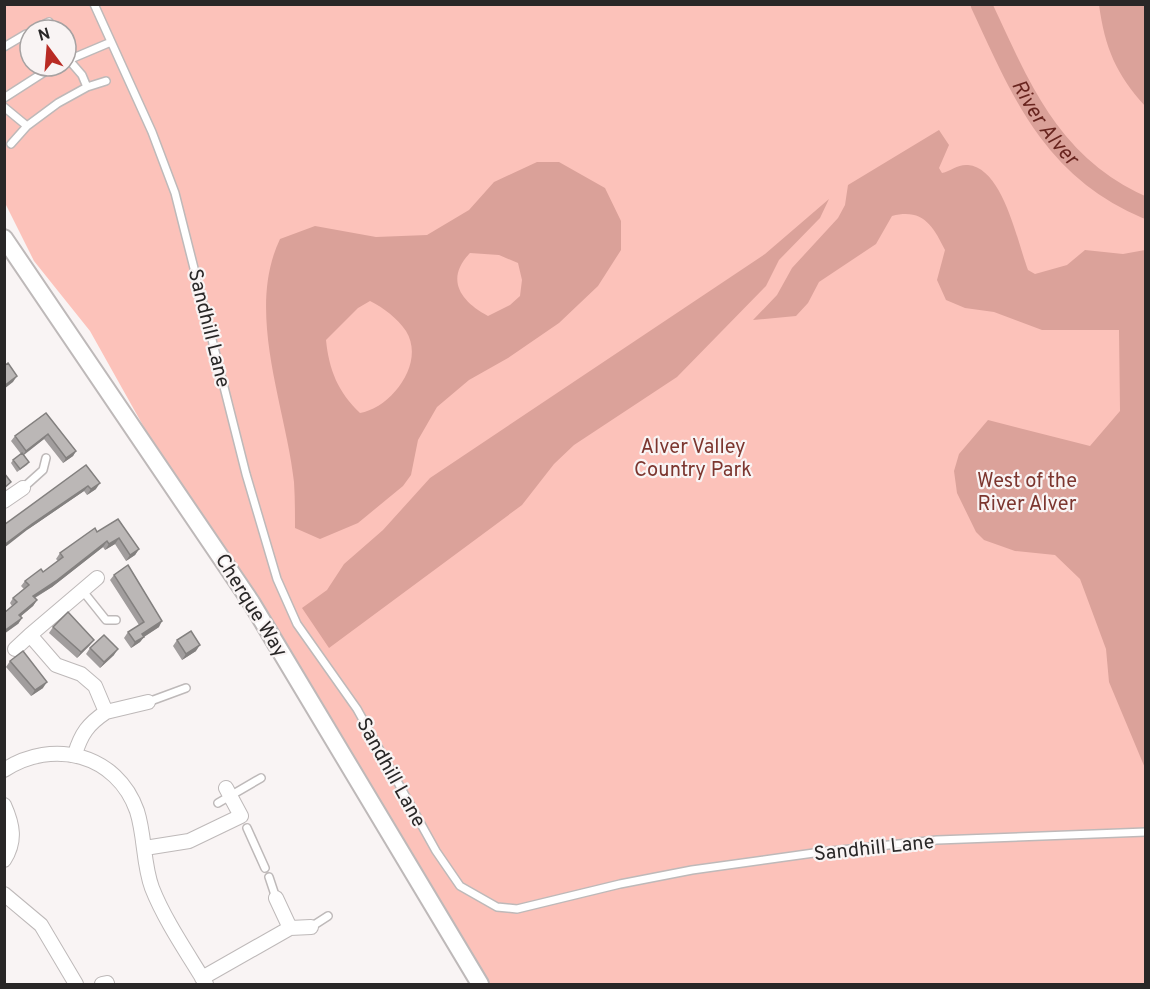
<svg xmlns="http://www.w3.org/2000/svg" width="1150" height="989" font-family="Overpass,sans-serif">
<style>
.green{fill:#fcc2ba;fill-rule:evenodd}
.forest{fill:#dba29a}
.water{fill:#daa199;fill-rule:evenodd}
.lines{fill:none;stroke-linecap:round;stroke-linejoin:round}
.river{stroke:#daa199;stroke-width:21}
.service-casing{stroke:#beb9b9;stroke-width:10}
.minor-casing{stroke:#beb9b9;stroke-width:16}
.tertiary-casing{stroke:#beb9b9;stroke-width:20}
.service{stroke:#fff;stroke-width:7}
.minor{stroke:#fff;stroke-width:14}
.tertiary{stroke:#fff;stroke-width:16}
.wall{fill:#a19d9d}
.shaded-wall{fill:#83807f}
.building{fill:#bbb7b6;stroke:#83807f;stroke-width:1.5}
.labels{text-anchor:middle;stroke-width:4.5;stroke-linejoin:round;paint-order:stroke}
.street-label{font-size:20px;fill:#292727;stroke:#f9f4f4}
.park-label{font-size:20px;fill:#7c362f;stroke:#f9f4f4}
.water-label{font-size:21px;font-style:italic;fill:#69251f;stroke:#f9f4f4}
</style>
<rect width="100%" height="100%" fill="#f9f4f4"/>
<path class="green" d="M4,5H1145V984H480L187,504L90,331L34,261L4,201ZM30,30H66V66H30Z"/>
<path class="forest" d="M1099,5H1145V106C1116,74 1105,48 1099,5Z
M939,130L949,145L939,168L942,173C951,171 958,164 968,165C1003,168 1017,241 1028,270L1035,274L1067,265L1085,250L1123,254L1145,250V768L1109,682L1106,649L1080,579L1055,555L1015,551L984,540L976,532L957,493L954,471L959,454L988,420L1090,446L1120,411L1119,330H1042L994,312L965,308L946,300L937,280L945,250C933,226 923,208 892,216L876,244L819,282L808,303L796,316L753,320L777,295L792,268L838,218L845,205L848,185Z
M829,199L820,218L779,260L766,286L677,377L574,445L554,464L522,505L329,648L302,608L327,590L344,564L383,530L430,478L765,254Z"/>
<path class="water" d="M537,162H559L605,188L621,221V250L598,286L559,323L508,358L469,380L437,407L418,440L411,475L403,486L358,523L320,539L295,528C295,513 295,497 294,482C286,407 245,312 280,239L315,226L376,237L427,235L469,210L494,182ZM470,253L499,255L518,263L522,280L520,296L510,305L488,316C460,301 445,279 470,253ZM370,301C384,308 397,318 406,331C426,363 391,408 360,413C338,392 329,370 326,340L358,308Z"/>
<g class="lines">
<path class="river" id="s1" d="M981,4C1021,90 1052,169 1146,208"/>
<g class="service-casing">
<path id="service" d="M94,4L152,132L175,193L246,474L277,579L297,624L357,709L436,851L460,886L497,907L517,909L620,884L692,870L821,852L937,840L1146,832
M32,30L49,22
M4,47L26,34L30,41
M66,61L111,42
M46,71L55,66
M87,87L106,81
M4,98L46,71L43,66
M4,107L27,126L58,103L87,87L82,75L69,60
M11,144L27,126
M23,488L43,470L46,458
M82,590L106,620H116
M148,702L186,688
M218,803L261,778
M247,828L265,868
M269,877L276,898
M311,927L328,916"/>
</g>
<g class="minor-casing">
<path id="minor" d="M4,501L23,488
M15,649L30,635
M106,712L148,702
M75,754C81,734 88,724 106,712L95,686L81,674L56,665L30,635L97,578
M4,770C53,738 117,754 137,811C145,836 143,864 152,888C165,921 188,954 206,984
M4,805C13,825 16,841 4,860
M145,848L189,841L241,816L226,788
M4,894L41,925L76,984
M290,928L311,927
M202,978L290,928L276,898
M102,984L107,983"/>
</g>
<g class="tertiary-casing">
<path id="tertiary" d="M4,238L251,602L480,984"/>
</g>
<use href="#service" class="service"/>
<use href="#minor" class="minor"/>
<use href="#tertiary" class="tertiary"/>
</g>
<path class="wall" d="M46,413L76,451L73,456L63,463L44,439L24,455L29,462L27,465L17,472L11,463L13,460L21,454L11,441L15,436Z
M86,465L96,489L87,495L84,491L27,530Z
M118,519L139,549L135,555L126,561L115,544L105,550L103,547L52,587L35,598L37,600L33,606L21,616L22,618L18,624L12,606L10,603L13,598L24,589L21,586L25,581L43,572L58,561L56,559L60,553L97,532Z
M114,575L159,627L144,637L140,642L131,648L124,638L128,632L139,625L110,580Z
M53,627L90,645L77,658L49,633Z
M177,640L196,651L182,660L173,646Z
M90,648L114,655L100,668L86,654Z
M10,661L43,688L31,696L6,667Z"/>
<path class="shaded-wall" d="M17,376L13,382L4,389V386Z
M48,434L44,439L22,456L26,451Z
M76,451L73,456L63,463L66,458Z
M100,483L96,489L87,495L91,489Z
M88,486L84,491L27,530L4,548V545L32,524Z
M119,538L115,544L105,550L109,544Z
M107,541L103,547L52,587L29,601L33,596Z
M139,549L135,555L126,561L130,555Z
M37,600L33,606L15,621L19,615Z
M22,618L18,624L4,634V631Z
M162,621L159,627L139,640L142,634Z
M144,637L140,642L131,648L135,642Z
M94,640L90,645L77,658L81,652Z
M200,645L196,651L182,660L186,654Z
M118,649L114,655L100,668L104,662Z
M47,682L43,688L31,696L35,690Z"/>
<path class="building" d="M8,363L17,376L4,386V366Z
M46,413L76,451L66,458L48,434L26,451L15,436Z
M22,453L29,462L20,469L13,460Z
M86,465L100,483L91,489L88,486L32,524L4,545V525Z
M4,473L11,482L4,488Z
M118,519L139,549L130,555L119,538L109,544L107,541L56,581L33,596L37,600L19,615L22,618L4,631V613L17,602L13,598L29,585L25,581L41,569L43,572L63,557L60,553L95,528L97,532Z
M128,565L162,621L142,634L144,637L135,642L128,632L144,622L114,575Z
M68,612L94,640L81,652L53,627Z
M191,631L200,645L186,654L177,640Z
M104,635L118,649L104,662L90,648Z
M23,651L47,682L35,690L10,661Z"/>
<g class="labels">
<g class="street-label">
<text transform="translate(210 328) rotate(76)" y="7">Sandhill Lane</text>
<text transform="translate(252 605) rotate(58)" y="7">Cherque Way</text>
<text transform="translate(392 772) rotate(61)" y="7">Sandhill Lane</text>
<text transform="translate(874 847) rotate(-6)" y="7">Sandhill Lane</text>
</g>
<g class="park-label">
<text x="693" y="453">Alver Valley<tspan x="693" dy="23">Country Park</tspan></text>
<text x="1027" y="487">West of the<tspan x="1027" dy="23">River Alver</tspan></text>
</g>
<g class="water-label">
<text dy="7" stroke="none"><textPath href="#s1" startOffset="135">River Alver</textPath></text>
</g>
</g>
<rect width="1150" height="989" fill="none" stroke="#292727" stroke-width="12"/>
<g transform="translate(48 48) rotate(344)"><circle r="28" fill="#f9f4f4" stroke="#a6a2a2" stroke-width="1.5"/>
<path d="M0-4.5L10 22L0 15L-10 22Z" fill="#b92b24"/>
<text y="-9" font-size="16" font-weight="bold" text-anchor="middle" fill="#292727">N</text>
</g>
</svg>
